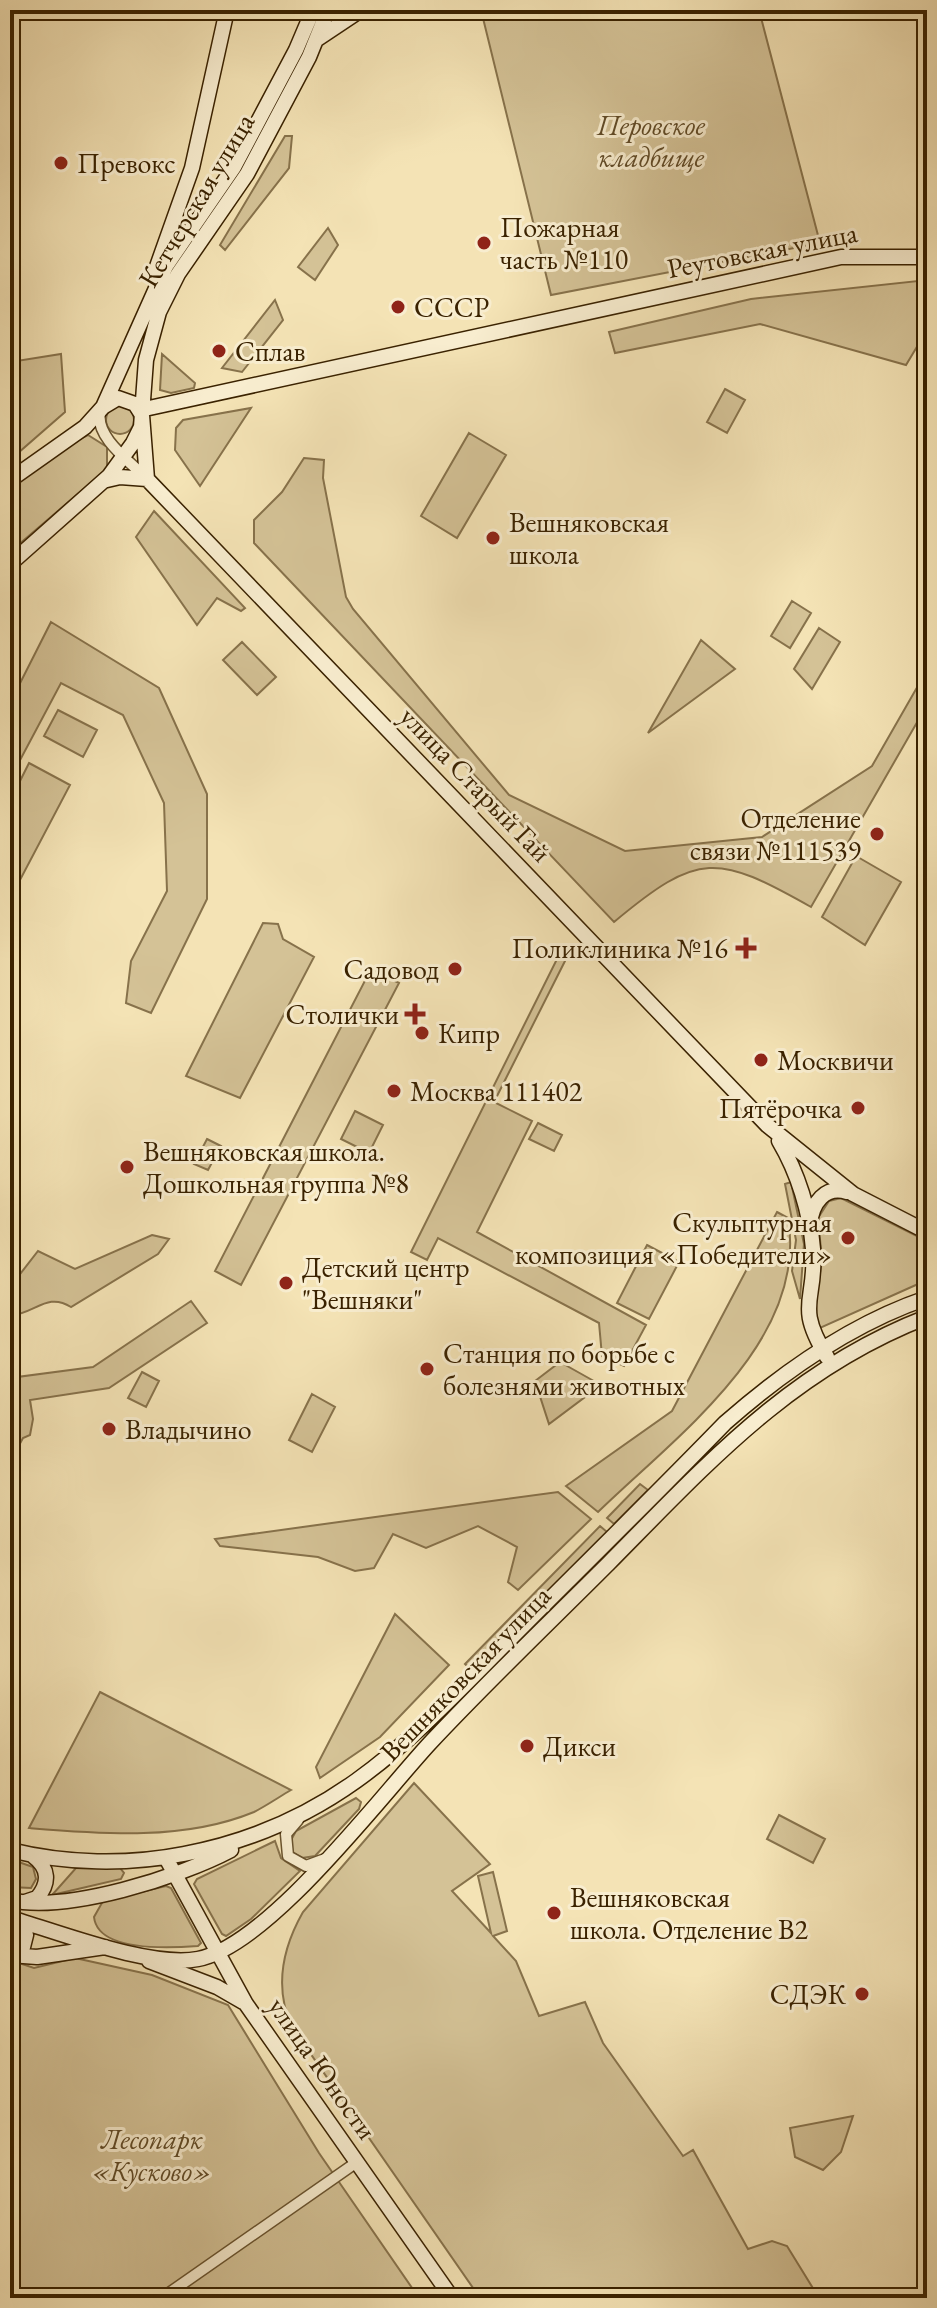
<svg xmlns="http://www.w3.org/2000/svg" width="937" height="2308" font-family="'EB Garamond',serif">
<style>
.green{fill:#d4c296;stroke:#87724b;stroke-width:2}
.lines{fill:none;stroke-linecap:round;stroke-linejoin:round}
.street-casing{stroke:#68522d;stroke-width:13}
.secondary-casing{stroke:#3a2200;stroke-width:17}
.street{stroke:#f8edcf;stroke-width:10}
.secondary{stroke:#f8edcf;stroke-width:14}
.poi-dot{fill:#8f2418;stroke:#f8edcf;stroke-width:3}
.labels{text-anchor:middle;stroke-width:6;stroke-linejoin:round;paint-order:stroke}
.park-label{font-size:28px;font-style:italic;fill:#604a26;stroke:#f8edcf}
.poi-label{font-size:28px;fill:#3a2200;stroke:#f8edcf;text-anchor:start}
.street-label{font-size:28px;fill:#3a2200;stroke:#f8edcf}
</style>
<rect width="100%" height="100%" fill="#f4e3b5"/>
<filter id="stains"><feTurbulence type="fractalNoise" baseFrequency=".0025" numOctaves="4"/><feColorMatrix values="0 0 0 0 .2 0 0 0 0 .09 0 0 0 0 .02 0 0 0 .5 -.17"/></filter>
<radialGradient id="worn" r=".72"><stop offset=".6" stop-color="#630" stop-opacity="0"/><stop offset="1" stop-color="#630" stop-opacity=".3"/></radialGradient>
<path class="green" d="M481,10H759L820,243L551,295Z
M285,136H292L289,168L225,250L220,245Z
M328,228L338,245L315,280L298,267Z
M927,280V343L921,340L906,365L760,324L615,353L609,332L751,299Z
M275,300L283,320L242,372L222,368Z
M61,354L65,412L10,460V362Z
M162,354L195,383L194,388L171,393L160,390Z
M725,389L745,400L727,433L707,422Z
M106 420a14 14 0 1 1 28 0a14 14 0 1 1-28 0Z
M251,408L200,486L175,450L176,428L183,420Z
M469,433L506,455L457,538L421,516Z
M88,435L107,447V469L10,552V487L57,450Z
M304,458L324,460L323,478L346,597L353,609L509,795L625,851L762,837L872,766L927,670V705L811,907C717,854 699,851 614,922L254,543V520L282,492Z
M154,511L245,608L241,611L217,598L197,625L136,537Z
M792,601L811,613L790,648L771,636Z
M51,622L159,688L207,794V899L151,1013L126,1003L131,961L167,891L164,803L123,715L61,683L10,779V703Z
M819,628L840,642L812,689L794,669Z
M701,640L735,669L648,733Z
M242,642L276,677L257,695L223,660Z
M58,710L97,730L83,757L44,736Z
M29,763L70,785L20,880L10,875V801Z
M856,856L901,882L865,945L822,917Z
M263,923L278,924L283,939L314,957L240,1098L186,1076Z
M560,953L565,961L494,1102L532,1121L477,1232L646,1325L624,1366L602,1356L599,1323L438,1238L427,1260L411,1252Z
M371,969L399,983L241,1285L215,1271Z
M355,1111L383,1125L369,1153L341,1139Z
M538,1123L562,1135L554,1151L529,1139Z
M207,1139L221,1146L208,1170L194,1164Z
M791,1182L804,1244L800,1299L792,1271L796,1240L785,1184Z
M841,1198L927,1241V1280L820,1328L814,1311L822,1260L818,1218L829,1201Z
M777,1212L788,1218C809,1341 676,1436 598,1512L566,1486L672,1411Z
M152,1235L169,1239L158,1254L71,1307C47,1292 36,1313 10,1316V1287L38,1251L75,1269Z
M647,1245L679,1262L649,1319L617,1303Z
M191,1301L207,1323L109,1388L30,1400L33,1419L30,1435L23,1438L10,1462V1378L93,1367Z
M560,1362L601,1385L549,1424L535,1381Z
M142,1372L159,1381L146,1407L128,1398Z
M312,1394L335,1407L312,1452L289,1440Z
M640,1484L648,1490L614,1524L607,1518Z
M558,1492L591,1519L518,1590L508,1582L517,1547L478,1526L426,1548L393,1534L374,1568L355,1571L318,1557L220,1546L215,1539Z
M600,1526L607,1532L470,1669L465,1664Z
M395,1614L449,1665L380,1737L320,1778L316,1767Z
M100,1692L291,1790C279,1797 266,1806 254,1812C184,1841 102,1834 29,1828Z
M414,1783L490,1864L452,1891L491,1933L478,1876L493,1872L507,1931L493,1936L516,1961L539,2016L585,2002L603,2043L683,2156L693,2150L748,2249L772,2241L787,2246L819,2298H480L292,2027C274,1988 282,1949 303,1912Z
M356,1798L361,1802L359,1809L315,1856L302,1858L292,1852L290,1842L296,1831Z
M779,1815L825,1839L813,1863L767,1839Z
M275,1841L281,1858L300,1871L251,1919L226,1936L222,1934L194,1884L197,1879Z
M10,1859L33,1867L36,1879L31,1888L10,1887Z
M76,1868H120L124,1873L121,1879L52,1895Z
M166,1886L171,1888L201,1943L198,1946C172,1948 98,1953 94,1917L103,1901Z
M75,1958L152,1975L228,2005L319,2153L419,2298H10V1960L34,1968Z
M853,2116L841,2152L823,2170L795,2157L790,2128Z"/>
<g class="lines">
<g class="street-casing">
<path id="street" d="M100,412C95,438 131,462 147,479
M298,1820L286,1834L288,1856L306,1866L325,1859
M162,2298L357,2162"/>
</g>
<g class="secondary-casing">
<path id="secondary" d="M316,40L361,10
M154,275L192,168L227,10
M103,407L118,398L135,404L142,415L147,479L767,1125L853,1194L927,1232
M140,410L841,257H927
M10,480L85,427L103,407L166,266L234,167L296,50L313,10
M107,480L120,477L147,479
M10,564L109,476L133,443L141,427L146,360L159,312L178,274L247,174L309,57L328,10
M779,1141C798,1173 810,1212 813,1249C817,1302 794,1303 827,1357
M810,1224C812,1203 825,1185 847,1192
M10,1850C66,1864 128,1865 184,1854C340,1825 417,1732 524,1625C591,1558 659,1491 725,1423C783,1372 853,1323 927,1298
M166,1858L246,2004L452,2298
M10,1900C67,1913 180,1877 231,1850
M25,1902L37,1898C50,1883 49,1868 33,1856
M10,1918C59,1932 149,1968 198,1959C268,1946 380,1797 430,1743C488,1681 550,1622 609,1563C708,1463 792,1369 927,1317
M10,1954L23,1947L26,1935L10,1921
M10,1955L37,1957L105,1947
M149,1961L217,1987L243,2002"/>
</g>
<use href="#street" class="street"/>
<use href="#secondary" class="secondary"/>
</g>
<g class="poi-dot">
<circle cx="61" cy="163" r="8"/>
<circle cx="484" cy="243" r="8"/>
<circle cx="398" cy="307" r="8"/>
<circle cx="219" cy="351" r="8"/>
<circle cx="493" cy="538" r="8"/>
<circle cx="877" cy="834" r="8"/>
<path d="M742 936h8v8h8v8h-8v8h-8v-8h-8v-8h8z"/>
<circle cx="455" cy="969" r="8"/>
<path d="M411 1002h8v8h8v8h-8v8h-8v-8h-8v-8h8z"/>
<circle cx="422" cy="1033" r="8"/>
<circle cx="761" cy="1060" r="8"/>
<circle cx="394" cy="1091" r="8"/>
<circle cx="858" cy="1108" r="8"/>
<circle cx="127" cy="1167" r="8"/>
<circle cx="848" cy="1238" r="8"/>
<circle cx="286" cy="1283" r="8"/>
<circle cx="427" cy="1369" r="8"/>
<circle cx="109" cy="1429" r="8"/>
<circle cx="527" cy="1746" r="8"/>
<circle cx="554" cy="1913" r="8"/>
<circle cx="862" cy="1994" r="8"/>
</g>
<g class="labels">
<g class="park-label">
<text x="651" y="135">Перовское<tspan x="651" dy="32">кладбище</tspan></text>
<text x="152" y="2149">Лесопарк<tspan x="152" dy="32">«Кусково»</tspan></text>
</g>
<g class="poi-label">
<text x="77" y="173">Превокс</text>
<text x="500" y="237">Пожарная<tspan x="500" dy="32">часть №110</tspan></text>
<text x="414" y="317">СССР</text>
<text x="235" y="361">Сплав</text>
<text x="509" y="532">Вешняковская<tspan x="509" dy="32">школа</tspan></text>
<text x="861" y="828" text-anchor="end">Отделение<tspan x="861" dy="32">связи №111539</tspan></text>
<text x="728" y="958" text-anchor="end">Поликлиника №16</text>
<text x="439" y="979" text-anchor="end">Садовод</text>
<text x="399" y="1024" text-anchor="end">Столички</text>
<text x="438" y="1043">Кипр</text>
<text x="777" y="1070">Москвичи</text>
<text x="410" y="1101">Москва 111402</text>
<text x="842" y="1118" text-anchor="end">Пятёрочка</text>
<text x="143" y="1161">Вешняковская школа.<tspan x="143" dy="32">Дошкольная группа №8</tspan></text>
<text x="832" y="1232" text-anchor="end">Скульптурная<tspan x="832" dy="32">композиция «Победители»</tspan></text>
<text x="302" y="1277">Детский центр<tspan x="302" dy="32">"Вешняки"</tspan></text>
<text x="443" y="1363">Станция по борьбе с<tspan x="443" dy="32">болезнями животных</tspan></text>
<text x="125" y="1439">Владычино</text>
<text x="543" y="1756">Дикси</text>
<text x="570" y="1907">Вешняковская<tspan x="570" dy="32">школа. Отделение В2</tspan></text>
<text x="846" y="2004" text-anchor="end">СДЭК</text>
</g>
<g class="street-label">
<text transform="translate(196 200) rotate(-59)" y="10">Кетчерская улица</text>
<text transform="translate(762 250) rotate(-11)" y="10">Реутовская улица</text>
<text transform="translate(476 784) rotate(46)" y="10">улица Старый Гай</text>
<text transform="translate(465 1673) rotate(-46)" y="10">Вешняковская улица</text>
<text transform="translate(323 2068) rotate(55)" y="10">улица Юности</text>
</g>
</g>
<rect width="937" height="2308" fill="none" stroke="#f4e3b5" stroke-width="40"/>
<rect x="12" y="12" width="913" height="2284" fill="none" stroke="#3a2200" stroke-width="4"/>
<rect x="20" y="20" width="897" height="2268" fill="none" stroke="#3a2200" stroke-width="2"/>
<rect width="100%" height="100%" filter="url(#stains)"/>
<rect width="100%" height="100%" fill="url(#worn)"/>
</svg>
